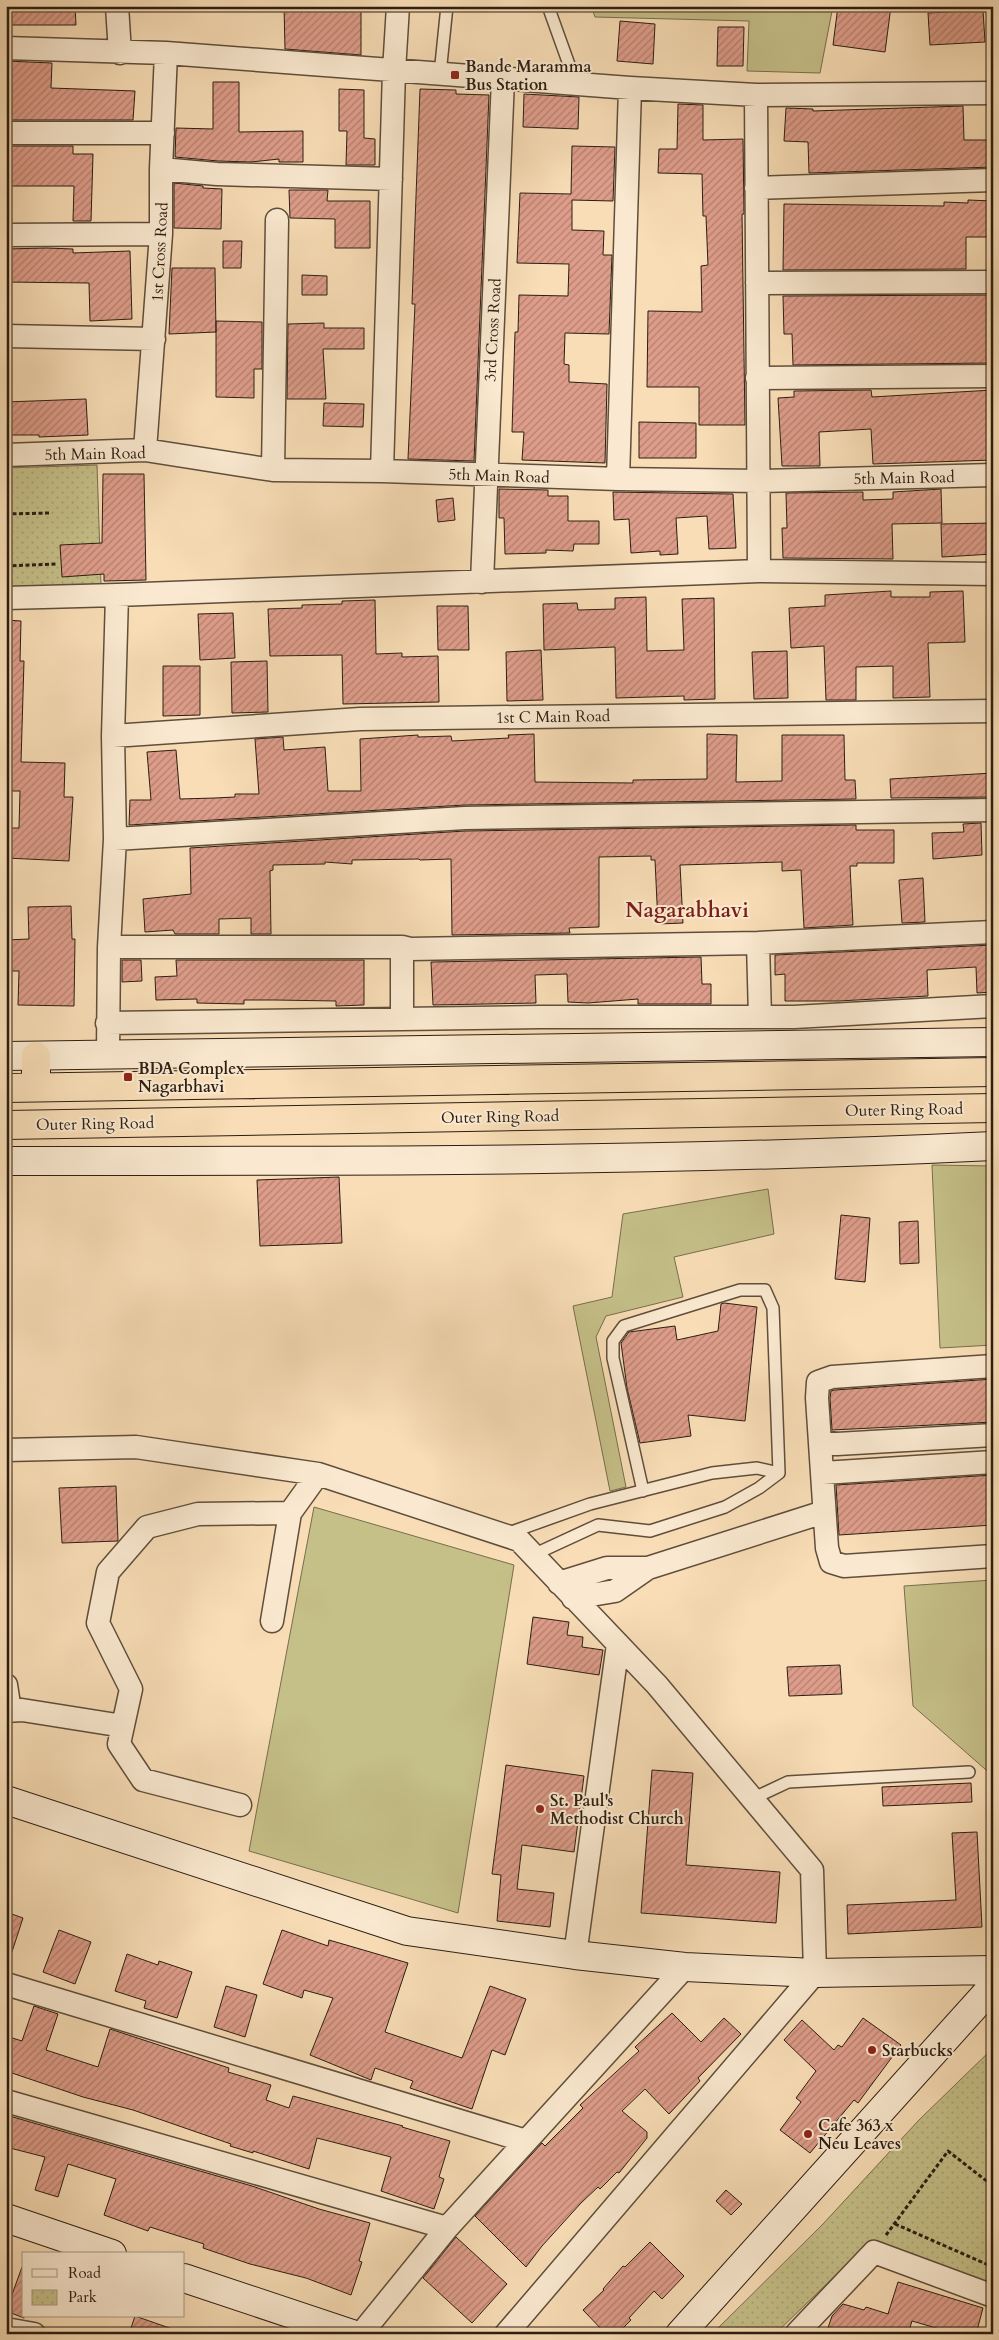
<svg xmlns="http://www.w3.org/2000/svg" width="999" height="2340" font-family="Cardo,serif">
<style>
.green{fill:#c5bf88;stroke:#786e4e}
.park{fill:url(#park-dots);stroke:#786e4e}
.building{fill:url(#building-hatch);stroke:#2c1e13}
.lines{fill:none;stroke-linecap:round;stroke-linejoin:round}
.lane-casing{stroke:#5f4e3c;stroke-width:14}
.street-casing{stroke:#5f4e3c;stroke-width:25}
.secondary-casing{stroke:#2c1e13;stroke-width:30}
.highway-casing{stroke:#2c1e13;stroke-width:30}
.path{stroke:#2c1e13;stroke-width:3;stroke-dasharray:4 2.5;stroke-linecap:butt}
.lane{stroke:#fae9d0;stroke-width:11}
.street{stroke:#fae9d0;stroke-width:22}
.secondary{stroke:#fae9d0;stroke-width:28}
.highway{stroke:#f8ddb6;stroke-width:28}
.poi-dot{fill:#8f2418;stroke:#fae9d0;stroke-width:2}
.labels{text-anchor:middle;stroke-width:4;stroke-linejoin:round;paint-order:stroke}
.poi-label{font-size:16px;font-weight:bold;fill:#2c1e13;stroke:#fae9d0;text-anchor:start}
.street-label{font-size:16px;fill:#2c1e13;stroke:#fae9d0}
.district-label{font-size:21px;font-weight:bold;fill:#7a1f14;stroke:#fae9d0}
</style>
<defs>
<pattern id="park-dots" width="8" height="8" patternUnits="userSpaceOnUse" patternTransform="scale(1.25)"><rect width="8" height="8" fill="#c5bf88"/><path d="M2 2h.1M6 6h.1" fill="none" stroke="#a9a474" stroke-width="1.8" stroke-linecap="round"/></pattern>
<pattern id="building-hatch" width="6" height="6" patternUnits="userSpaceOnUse" patternTransform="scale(1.25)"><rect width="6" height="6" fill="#de9d8a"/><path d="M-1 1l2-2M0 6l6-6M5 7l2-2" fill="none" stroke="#b47f70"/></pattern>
</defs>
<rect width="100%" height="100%" fill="#f8ddb6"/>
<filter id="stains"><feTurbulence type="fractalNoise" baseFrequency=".004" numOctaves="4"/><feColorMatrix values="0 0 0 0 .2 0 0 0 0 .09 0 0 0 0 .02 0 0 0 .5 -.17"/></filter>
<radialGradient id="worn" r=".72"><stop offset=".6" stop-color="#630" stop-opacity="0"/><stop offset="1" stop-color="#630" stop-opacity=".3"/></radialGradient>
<path class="green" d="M591,6H833L820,73L747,71L749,21L595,17Z
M932,1165L993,1166V1345L940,1348Z
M768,1189L774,1234L674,1257L683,1297L606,1316L596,1337L626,1487L610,1491L573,1306L612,1297L623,1214Z
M314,1507L514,1565L458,1913L249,1851Z
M993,1580V1776L913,1706L904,1586Z"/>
<path class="park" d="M97,465L101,585L6,587V468Z
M993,2048V2113L987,2130V2139L993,2151V2284L870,2242L775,2334H712L822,2225L919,2120Z"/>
<path class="building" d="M6,6H75L76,25H6Z
M284,6H340V10H361V55L285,49Z
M838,6H891L885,52L833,45Z
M983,10L985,42L930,45L928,13Z
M620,21L655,24L653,64L617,61Z
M718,27H744L743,66H717Z
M6,61L52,63L51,88L135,91L133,120H6Z
M213,82H239V132L303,131V162H279V159L251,162L218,161L175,157L176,128L213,129Z
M339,89L364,90V138L375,139V165H346L347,131H339Z
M420,89L456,90V94L489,95L474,461L408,459L415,304H412Z
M524,94L579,97L578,129L523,127Z
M678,104L703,105V140L743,139L744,214H742L745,425H699V387H647L648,311L702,312L701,266L708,265L706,216H703L702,174L658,173L659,149H677Z
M963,106L964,140H993V167L809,173L808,142L784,141L786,108L813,109V111Z
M6,146H73V154H93L91,221H73L74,186H6Z
M572,146L615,147L613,201L572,200V230L604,231L603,255H612L609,334L565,333L564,364L569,365V382L607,384L605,463L522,460L524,432H512L515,332H518L519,295L568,296L569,264L517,263L520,193L571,194Z
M174,183L203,186V188L222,189L221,229L174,228Z
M289,190H328L327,201H370V248H335V219L290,218Z
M968,200L993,201V237H966V269L783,270L784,204L944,206V202L968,203Z
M223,241H242L241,268H223Z
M46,248L73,249V253L130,251L132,319L90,321L89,283L6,282V249Z
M172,268H215L216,332L169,334Z
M302,275L327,276V295H302Z
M993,295V363L793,365L792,334H784L783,296Z
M216,321L262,322V369H254V398L216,397Z
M324,323V328H364V349H323L326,399H287L288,324Z
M871,390L872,397L993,390V460L873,464L871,429L819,432L820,466H782L778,398L794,397V391Z
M86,399L88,435L39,437V435H6V402Z
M324,403L364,404L363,427L323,426Z
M639,422L696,423V458H639Z
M103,474H144L146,580L104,581V574L62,577L60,545L102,543Z
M499,489L548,490V496H568V521H599V544H574L573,551L546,550V553L505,554L504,518H499Z
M941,489L942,523L892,524L893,559L783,558L782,528H787L786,493L863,492V500L893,499V492Z
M613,492L733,494L736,548L709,549L707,516L676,518L678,554L660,555V551L631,553L629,519L614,520Z
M453,498L455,520L438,522L436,500Z
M993,523V554L942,557L941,524Z
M891,591V597H930V592L963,591L965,642L928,643L930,697L893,698V666L856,667V700H826L824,646L791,648L789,608L825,606V595Z
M646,597L647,651L684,650L682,599L714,598L715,699L684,700V696L616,698L615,647L544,650L543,604L577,603L578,610L615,609V598Z
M375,600L376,654L402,653V657L438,656L439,702L343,704L342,655L270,656L268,609L302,608V605L342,604V601Z
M437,606H468L469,650H438Z
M233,613L235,658L200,660L198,614Z
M6,620L21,621L20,661H24L21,762L65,763L64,797H73L69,861L6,858V828H19L20,791H6Z
M541,650L543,700L507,701L506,652Z
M787,651L788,698L754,699L752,652Z
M267,661L268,712L232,713L231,662Z
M163,666H200V715L163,716Z
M534,734L535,782L633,783V780L707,779V734L737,735L736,782L782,781V735H844L845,780H855L856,799L465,805L129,825L130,800H151L147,752L176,750L180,799L215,798L235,797V794H259L255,739L283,737L284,750L325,747L328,791H361L360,739L418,735V737L451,736L452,741L509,738L508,735Z
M993,773V797L891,798L890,779Z
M981,823L982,855L933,859L932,833L964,832L963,824Z
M856,825V830H894V863H857V866H850L853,925L804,928L801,870L782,871V862L680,865L683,923L658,924L655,860H651V856L599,857V927L569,928L570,933L452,935L451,859L420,860L419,859L352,860V864L325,862V864L273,865V870L270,871L271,934H251V918L219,919V934H175L173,930L145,932L143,899L191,894L190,848L465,831Z
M923,878L925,922L902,923L899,880Z
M71,906L72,939H75L74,1006L18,1005L19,971H6V940L29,939L28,907Z
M993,945V992L977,993L976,967L927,970L928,996L839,1001H785V974L775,975V955Z
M701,957L702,984H711V1004H638V999L588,1003L568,1002L567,974L535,975L536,1003L433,1005L431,962Z
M122,960H141L142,981L122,982Z
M176,960H364V1005L336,1006V1001L275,1000H244V1004L197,1003V999L156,1000L155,977L177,976Z
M339,1177L342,1243L260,1246L257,1180Z
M841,1215L870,1218L865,1282L835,1279Z
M918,1221L919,1263L900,1264L899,1222Z
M724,1303L757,1307L745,1421L688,1415L691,1436L640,1443L627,1388L621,1343L629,1332L675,1326L677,1340L718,1331L721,1304Z
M993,1379V1422L832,1430L830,1398L831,1391L835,1390Z
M993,1475V1525L839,1535L836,1485Z
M116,1486L118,1541L62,1543L59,1488Z
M533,1617L569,1622L567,1635L583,1637L582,1647L603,1650L599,1675L527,1664Z
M840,1665L842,1694L789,1696L787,1667Z
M506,1765L584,1776L574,1852L522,1845L517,1889L554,1893L550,1927L497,1921L501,1875L492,1874Z
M652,1770L693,1773L686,1865L780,1872L776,1923L641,1913Z
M971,1783L972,1802L883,1806L882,1787Z
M977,1832L982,1927L848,1934L847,1905L956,1900L952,1833Z
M6,1912L23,1918L9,1961H6Z
M59,1930L91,1942L75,1984L43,1972Z
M282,1930L328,1946L329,1940L408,1963L385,2032L462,2058L490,1986L526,1999L505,2055L492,2050L472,2109L410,2088L413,2081L375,2068L371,2080L310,2055L333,1998L304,1990L302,1998L263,1984Z
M127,1954L158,1965L159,1961L192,1972L177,2018L144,2008L146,2001L115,1991Z
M226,1986L257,1995L245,2037L214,2027Z
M34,2006L58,2014L46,2050L98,2067L110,2029L229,2068L228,2072L271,2085L266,2100L289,2108L293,2096L403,2126L402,2127L450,2141L439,2177L444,2179L434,2209L381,2191L391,2157L317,2138L309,2169L253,2151V2153L230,2146L231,2144L133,2110L83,2097L6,2071V2036L22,2041Z
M672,2013L701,2042L724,2018L741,2034L698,2078L700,2081L669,2114L645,2089L622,2111L647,2132V2138L619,2173L617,2172L600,2189L598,2187L581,2203L542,2246L526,2267L475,2216L542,2143L545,2146L583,2108L580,2105L639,2051L635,2047Z
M863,2018L901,2045L858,2103L854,2100L810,2153L780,2130L801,2102L796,2098L816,2071L784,2040L802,2020L834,2050L838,2045L842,2047Z
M6,2115L252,2186L319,2209L370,2223L359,2261L362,2262L351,2295L306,2278L250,2264L203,2248L204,2244L150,2227L148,2231L104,2215L116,2179L68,2164L58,2197L35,2190L45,2157L6,2147Z
M726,2190L742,2204L731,2215L716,2201Z
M456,2237L507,2284L472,2323L423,2278Z
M650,2242L684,2276L662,2299L654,2291L629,2318L631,2320L617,2334H606L583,2310L604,2290L603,2289L623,2266L625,2267Z
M22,2267L24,2268V2318L6,2311Z
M898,2282L983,2308L976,2334H957L912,2321L908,2334H826L832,2316L843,2304L864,2310L866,2307L888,2314Z
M135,2316L181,2332V2334H129Z"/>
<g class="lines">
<g class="lane-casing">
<path id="lane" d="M548,6L576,84
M440,74L447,6
M643,1491L613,1358V1341L624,1326L740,1290H765L773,1308L779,1473
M506,1534L590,1504L712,1473L757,1468L779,1473
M533,1555L598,1525L650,1531L725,1507L759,1488L779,1473
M752,1799L788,1782L969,1772"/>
</g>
<g class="street-casing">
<path id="street" d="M117,6L120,53
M6,48L166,53L630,88L756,95L993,93
M756,95L759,571
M6,133H163
M161,169L217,174L391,179
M756,188L993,180
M6,235L161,234
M757,283L993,282
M6,336L154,339
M757,378L993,376
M145,450L161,234V169L166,53
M6,455L145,450L273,470L382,471L618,479L758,481L993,475
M273,470L277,220
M382,471L394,71L398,6
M618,479L630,88
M482,582L503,79
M6,598L117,595L759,571L993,574
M113,736L360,719L993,711
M115,839L465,818L993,810
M758,943L760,1017
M109,947H402L410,949L758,943L993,932
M402,1019V947
M107,1023L540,1017H794L993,1006
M108,1054L109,947L115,839L113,736L117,595
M993,1366L832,1377L818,1382L817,1398L827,1548L831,1562L844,1566L993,1556
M820,1442L837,1444L993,1435
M6,1450L136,1447L318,1474L519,1540L657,1685L812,1870L815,1973L506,2334
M823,1473L993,1462
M559,1583L607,1568H648
M573,1598L615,1591L648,1568L824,1512
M272,1621L290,1513
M6,1685L10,1711
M6,1711L22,1710L123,1726
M240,1805L143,1780L119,1744L131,1689L98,1623L108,1572L147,1527L198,1514L290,1513L318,1474
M575,1955L618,1644
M6,1984L526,2141
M6,2101L447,2228
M6,2329L34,2334
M361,2334L447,2228L685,1967
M801,2334L797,2333L874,2252L993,2296"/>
</g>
<g class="secondary-casing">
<path id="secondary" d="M6,1056L993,1042
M6,1161C335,1161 664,1162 993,1146
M6,1800L407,1931L575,1955L685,1967L815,1973L993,1970
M6,2218L112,2254
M184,2278L352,2334
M680,2334L993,1986"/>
</g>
<g class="highway-casing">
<path id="highway" d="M36,1056V1087
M6,1088L993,1072
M6,1125L993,1108"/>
</g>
<path class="path" d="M6,514L50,513
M6,566L57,564
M895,2224L993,2267
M886,2235L948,2151L993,2186"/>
<use href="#lane" class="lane"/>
<use href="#street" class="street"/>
<use href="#secondary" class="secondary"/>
<use href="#highway" class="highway"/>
</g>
<g class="poi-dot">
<rect x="450" y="70" width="10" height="10" rx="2.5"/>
<rect x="123" y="1072" width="10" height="10" rx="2.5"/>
<circle cx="540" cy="1809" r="5"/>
<circle cx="872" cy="2050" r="5"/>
<circle cx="808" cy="2134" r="5"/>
</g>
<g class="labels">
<g class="poi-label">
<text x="465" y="72">Bande Maramma<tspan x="465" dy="18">Bus Station</tspan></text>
<text x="138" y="1074">BDA Complex<tspan x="138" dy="18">Nagarbhavi</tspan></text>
<text x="550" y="1806">St. Paul's<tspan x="550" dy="18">Methodist Church</tspan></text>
<text x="882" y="2056">Starbucks</text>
<text x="818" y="2131">Cafe 363 x<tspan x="818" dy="18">Neu Leaves</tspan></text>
</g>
<g class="street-label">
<text transform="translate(159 252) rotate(-87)" y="6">1st Cross Road</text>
<text transform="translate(492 330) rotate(-87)" y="6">3rd Cross Road</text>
<text transform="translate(95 453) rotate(-1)" y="6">5th Main Road</text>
<text transform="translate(499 475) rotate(2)" y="6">5th Main Road</text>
<text transform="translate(904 477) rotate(-1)" y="6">5th Main Road</text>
<text transform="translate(553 716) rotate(-1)" y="6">1st C Main Road</text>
<text transform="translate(904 1109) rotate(-1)" y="6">Outer Ring Road</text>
<text transform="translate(500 1116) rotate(-1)" y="6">Outer Ring Road</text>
<text transform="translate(95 1123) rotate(-1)" y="6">Outer Ring Road</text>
</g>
<g class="district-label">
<text x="687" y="917">Nagarabhavi</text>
</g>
</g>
<rect width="999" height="2340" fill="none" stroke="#f8ddb6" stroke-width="25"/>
<rect x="8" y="8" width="984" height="2325" fill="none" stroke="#2c1e13" stroke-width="2.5"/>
<rect x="12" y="12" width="974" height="2315" fill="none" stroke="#2c1e13"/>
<rect x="22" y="2252" width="162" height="65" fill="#fae9d0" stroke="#a89884"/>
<rect x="32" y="2269" width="25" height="8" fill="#fae9d0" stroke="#a89884"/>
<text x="68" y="2278" font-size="15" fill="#2c1e13">Road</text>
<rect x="32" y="2290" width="25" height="15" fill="url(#park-dots)" stroke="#a89884"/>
<text x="68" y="2302" font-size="15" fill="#2c1e13">Park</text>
<rect width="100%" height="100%" filter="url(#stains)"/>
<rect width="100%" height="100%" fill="url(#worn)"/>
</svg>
